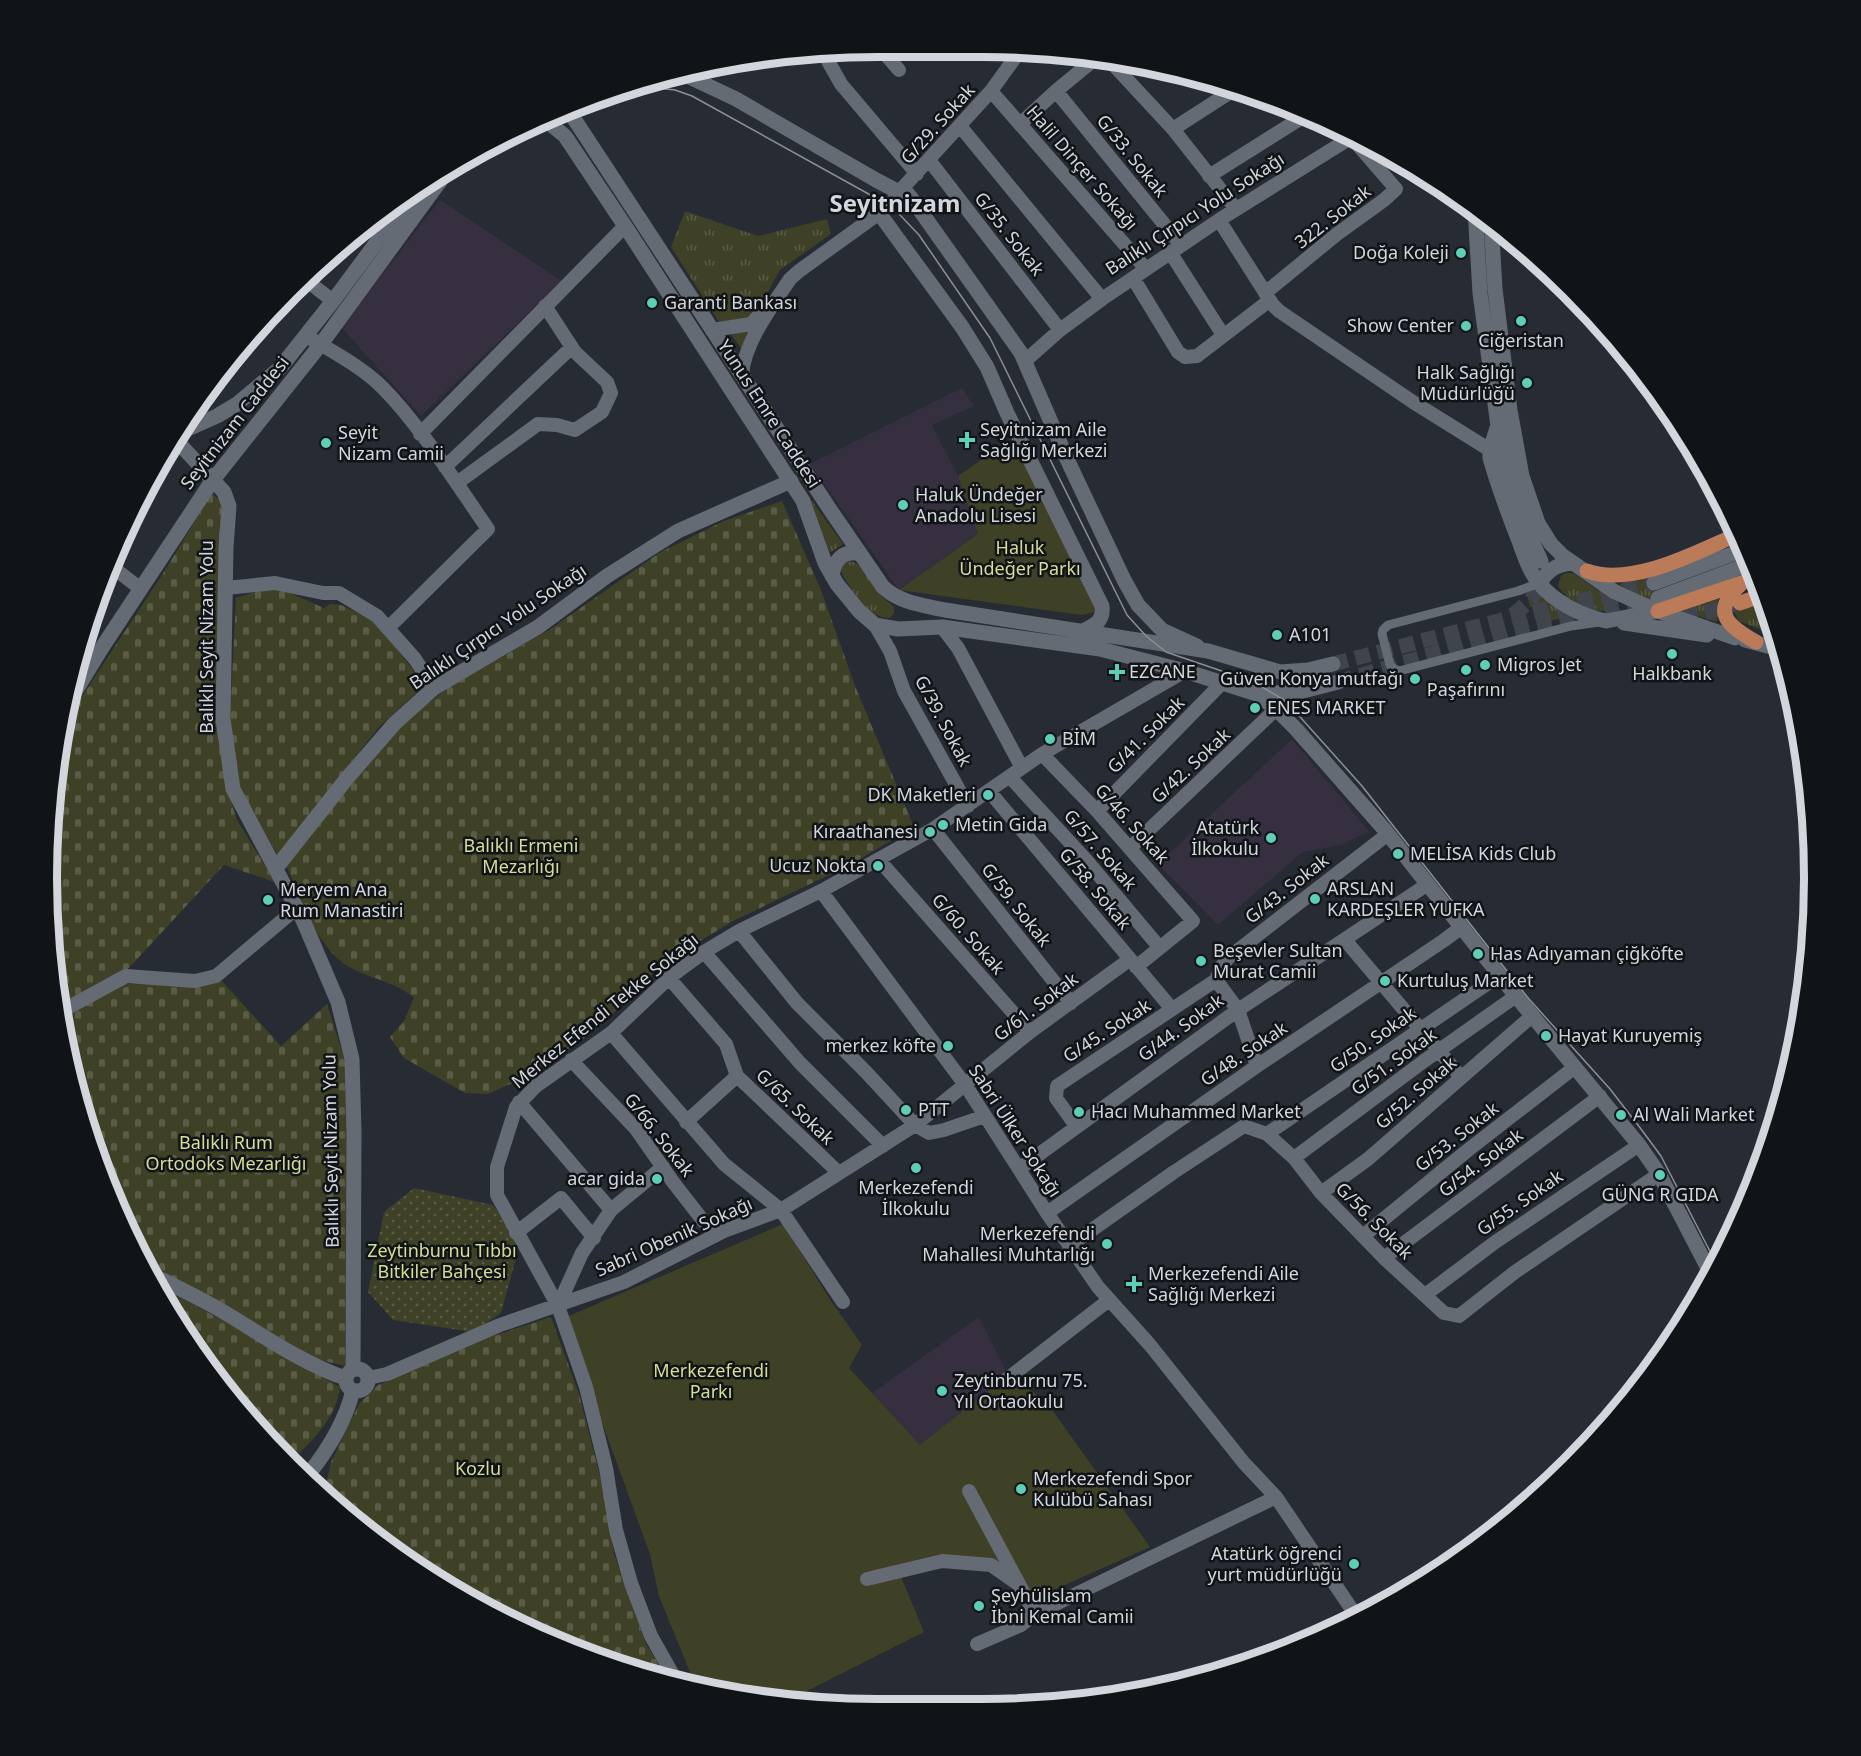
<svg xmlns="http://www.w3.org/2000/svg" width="1861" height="1756" font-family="'Noto Sans',sans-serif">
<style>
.education{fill:#362f40}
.grass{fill:url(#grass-tufts)}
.cemetery{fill:url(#cemetery-stones)}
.park{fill:#3f4127}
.garden{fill:url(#garden-dots)}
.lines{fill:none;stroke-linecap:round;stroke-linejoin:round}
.secondary-tunnel{stroke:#40454d;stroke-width:15;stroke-dasharray:15 8;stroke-linecap:butt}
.primary-tunnel{stroke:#40454d;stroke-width:15;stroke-dasharray:15 8;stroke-linecap:butt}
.pedestrian{stroke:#656b74;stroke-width:9}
.minor{stroke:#656b74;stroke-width:14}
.tertiary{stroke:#656b74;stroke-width:15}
.secondary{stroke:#656b74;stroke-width:15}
.primary{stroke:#bb7b58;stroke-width:15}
.tram{stroke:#8c8f97;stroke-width:1.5}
.poi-dot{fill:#5eceb8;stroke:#111417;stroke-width:2}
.labels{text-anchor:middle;stroke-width:5;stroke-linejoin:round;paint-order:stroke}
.street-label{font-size:18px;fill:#d3d6dc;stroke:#111417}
.poi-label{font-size:18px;fill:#d3d6dc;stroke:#111417;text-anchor:start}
.park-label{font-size:18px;fill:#d6dd96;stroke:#111417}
.district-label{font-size:24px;font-weight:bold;fill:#d3d6dc;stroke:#111417}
.rim{fill:none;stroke:#d3d6dc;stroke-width:8}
</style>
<defs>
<pattern id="grass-tufts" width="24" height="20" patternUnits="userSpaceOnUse" patternTransform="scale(1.5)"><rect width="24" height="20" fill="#3f4127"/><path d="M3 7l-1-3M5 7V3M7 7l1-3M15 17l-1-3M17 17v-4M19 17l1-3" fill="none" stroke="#5a5c46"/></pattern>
<pattern id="cemetery-stones" width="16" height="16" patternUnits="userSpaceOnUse" patternTransform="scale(1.5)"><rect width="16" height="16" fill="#3f4127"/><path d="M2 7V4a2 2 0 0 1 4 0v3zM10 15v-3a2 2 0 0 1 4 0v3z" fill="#5a5c46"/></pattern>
<pattern id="garden-dots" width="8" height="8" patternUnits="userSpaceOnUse" patternTransform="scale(1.5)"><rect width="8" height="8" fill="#3f4127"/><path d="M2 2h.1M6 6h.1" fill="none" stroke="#5a5c46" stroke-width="1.8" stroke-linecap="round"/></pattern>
</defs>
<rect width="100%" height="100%" fill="#262b34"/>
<path class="education" d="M440,200L562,281L421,416L341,327Z
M962,388L974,406L932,425L958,476L978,534L899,590L810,464Z
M1292,739L1369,831L1342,845L1303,852L1218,925L1158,864Z
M979,1317L1008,1375L920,1446L872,1393Z"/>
<path class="grass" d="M685,211L758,236L827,219L831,234L780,270L766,295L749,318L719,322L671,247Z
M755,327L742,350L730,333Z
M810,498L843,544L831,552L829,551Z
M852,561L860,567L881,596L894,607V613L890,618C867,618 854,592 843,576L841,569L845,563Z
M1566,573H1572L1576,575L1608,597L1611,602L1608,609C1593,617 1566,599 1558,586L1561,576Z
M1650,577L1658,604L1618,586L1622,583Z
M1534,592L1569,617L1543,622L1539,605L1530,607L1527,595Z
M1719,597L1717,604V622L1682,611Z
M1766,601L1770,611L1776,636L1739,621L1732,608L1733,603Z"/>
<path class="cemetery" d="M212,493L219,500L223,513L227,789L237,820L275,882L224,865L127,970L58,1005L54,986V770L65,722L164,572Z
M782,501L821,590L855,686L914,827L850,865L735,920L661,964L634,995L587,1036L528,1076L488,1094L465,1093L404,1058L390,1037L404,1021L414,998C396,981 364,978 343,963C314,941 300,895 285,863L354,773L409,718L448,688L549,630L659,553L724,521Z
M274,586L324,608L330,604L341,605L375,621L425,685L380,726L336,780L279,857L238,786L230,720L236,598Z
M220,979L281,1046L327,1004L345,1061L348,1106L345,1366L316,1359L220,1302L144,1263L91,1146L61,1019L124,984L192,985Z
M153,1283L224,1321L340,1387C336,1419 313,1439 292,1461L253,1426L158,1294Z
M551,1317L579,1394L601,1480L614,1554L646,1644L669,1679L559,1646L416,1569L325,1489L331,1462L359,1404L378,1385L493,1336Z"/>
<path class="park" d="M1003,445L1007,450L1016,448L1097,604L1094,612L1082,615L899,590L978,534L958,476Z
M783,1224L831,1301L862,1345L849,1368L920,1445L1008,1375L1045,1400L1150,1547L1033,1599L996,1561L939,1554L896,1565L924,1632L787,1701L716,1694L696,1687L659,1596L650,1554L564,1318Z"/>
<path class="garden" d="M414,1188L493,1205L520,1243L501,1313L473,1332L393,1320L368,1292L384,1212Z"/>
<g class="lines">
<path class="secondary-tunnel" d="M1513,615C1528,603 1541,593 1543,572
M1333,664L1510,618L1654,583
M1338,682L1513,630L1646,601"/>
<path class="primary-tunnel" d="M1637,623L1701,614L1735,604"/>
<path class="pedestrian" d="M1539,583L1518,591L1388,625L1383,630L1382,634L1390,665L1394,669L1399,671L1571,626L1599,622"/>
<path class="minor" d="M879,47L899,70
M931,47L933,50
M823,52L841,84L917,174
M1109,60L1173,129L1236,209
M991,91L1146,269
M1056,91L1181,245
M1020,124L1056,91L1096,58
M960,126L1102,299
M1173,129L1235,89
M929,160L1060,330
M1209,176L1306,115
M1219,220L1273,305L1279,311L1413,402L1490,450
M1170,252L1223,335
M1133,278L1178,352L1185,357L1197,356L1270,300
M306,280L333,301
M1265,293L1337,234L1384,200L1396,189L1351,137
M712,330L751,324L764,310
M306,336C332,351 362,367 383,388C422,428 456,483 488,529L388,628
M1025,361L1060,330L1102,299L1219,220L1355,135
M742,375C744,343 772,306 790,279L799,271L889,206L899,192L991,91L1022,48
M420,434L625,226
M445,467L572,347
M457,483L538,424L557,425L575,430L602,412L611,393L607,382L575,352L545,306
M111,566L141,589
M226,588L275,583L323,593H339L377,616L415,659L434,688
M875,625L890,651L904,691L968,806
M942,627L958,648L1022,768
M1042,754L1097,811L1193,921L1136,967
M1010,777L1087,861L1160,948
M989,791L1172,1009
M1097,811L1221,684
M933,829L1071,1003
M1130,848L1276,709
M879,860L1030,1032
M821,891L966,1086L1047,1213L1098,1287L1150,1345L1244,1463L1276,1497L1357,1617
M739,931L797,1003L866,1072L915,1125L929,1133L944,1130L985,1116
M1345,940L1461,1077
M704,952L800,1063L883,1146
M669,978L726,1044L737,1076L838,1172
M1216,980L1222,966L1228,958L1388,834
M1216,980L1238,1010L1257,1066
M60,1012L126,976L195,981L216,976L297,908
M611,1033L724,1164L781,1210L843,1302
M571,1060L636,1129L673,1182L715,1236
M519,1102L611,1210
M686,1122L737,1076
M1076,1126L1056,1098L1057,1086L1216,980
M1267,1134L1500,975
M1294,1158L1424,1061L1516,996
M1020,1168L1238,1010L1428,884
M1321,1193L1368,1159L1532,1016
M1047,1213L1257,1066L1443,941L1462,927
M516,1233L561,1198L594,1238
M1363,1236L1468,1150L1575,1067
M1069,1246L1174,1172L1244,1126L1267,1134L1294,1158L1321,1193L1384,1258L1444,1313L1459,1316L1515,1272L1659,1174
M1384,1258L1600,1096
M1425,1295L1494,1243L1639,1145
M558,1306L582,1253L611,1210L663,1167
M368,1378L387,1374L500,1325L624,1282L724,1231L781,1210L915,1125L1030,1032L1129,960
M1007,1379L1109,1300
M969,1491L1035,1614
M867,1579L942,1561L991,1565L1018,1584
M977,1644L1021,1625L1035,1614L1276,1497
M677,1682L651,1636L631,1583L616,1530L606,1468L586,1387L558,1306L497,1195V1167L516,1107L536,1086L611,1033L669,978L704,952L739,931L821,891L933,829L1042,754L1185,671"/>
<path class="tertiary" d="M681,73L736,99L876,180L899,192L907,193L912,199L1021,353L1067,459L1124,580L1138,605L1162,630L1197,646
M879,213L962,327L987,367L1007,413L1102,606C1104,621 1095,625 1083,631
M175,439L224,492L229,506L226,548L223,719L233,789L303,920L338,1002L352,1059L354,1132L353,1369
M276,868L348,777L395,723L434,688L538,627L607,576L678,531L791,481
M148,1273C171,1284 193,1295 215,1307C257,1331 299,1362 345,1378
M346 1380a11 11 0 1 1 22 0a11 11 0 1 1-22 0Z
M308,1475C327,1451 346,1420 353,1390"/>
<path class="secondary" d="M567,108L831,511L883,587C900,603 922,605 945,610L1208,651L1280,672L1308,670L1333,664
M544,119L565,136L625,226L803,501L825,563L837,584L859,611L875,625L898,629L942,627L1100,649L1185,671L1257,694L1303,691L1338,682
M1475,209L1480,293L1498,426L1510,478L1521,516L1541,561
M1491,220L1495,289L1510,410L1522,476L1538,523L1551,544L1563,556L1615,592L1658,611L1735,638
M1497,428L1490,450V458C1498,486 1508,513 1519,541C1524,555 1529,571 1539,583C1554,602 1582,616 1606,621L1658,611
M179,433L217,416L237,404L280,368L333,301L411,196
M832,576C834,561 843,549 860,554
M1539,583C1549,570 1556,564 1573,563
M1654,583L1743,550
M1658,598L1749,564
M1624,623L1707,635
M1745,640L1779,649
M1257,694L1276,709L1296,729L1384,829L1516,996L1639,1145L1659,1174L1711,1274
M70,700L103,646L212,481L321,344L443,177"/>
<path class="primary" d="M1587,571C1632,587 1695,553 1736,535
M1740,585C1710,612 1728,626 1756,642
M1740,603L1763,595
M1658,611L1756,578"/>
<path class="tram" d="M640,86L675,90L692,96L883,202L900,215L919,235L990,338L1127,615L1146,636L1166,652L1254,682L1284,700L1301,718L1362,786L1529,999L1610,1089L1641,1129L1661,1156L1717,1265"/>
</g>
<g class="poi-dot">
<circle cx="1461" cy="253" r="6"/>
<circle cx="652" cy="303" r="6"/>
<circle cx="1521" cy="321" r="6"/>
<circle cx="1466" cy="326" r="6"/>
<circle cx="1527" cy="383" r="6"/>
<path d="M964 431h6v6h6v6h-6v6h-6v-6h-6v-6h6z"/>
<circle cx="326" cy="443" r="6"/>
<circle cx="903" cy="505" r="6"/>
<circle cx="1277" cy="635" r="6"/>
<circle cx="1672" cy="654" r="6"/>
<circle cx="1485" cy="665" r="6"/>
<circle cx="1466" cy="670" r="6"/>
<path d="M1114 663h6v6h6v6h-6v6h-6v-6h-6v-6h6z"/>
<circle cx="1415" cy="679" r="6"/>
<circle cx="1255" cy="708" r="6"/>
<circle cx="1050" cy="739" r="6"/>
<circle cx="988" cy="795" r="6"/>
<circle cx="943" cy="825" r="6"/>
<circle cx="930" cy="832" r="6"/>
<circle cx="1271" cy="838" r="6"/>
<circle cx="1398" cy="854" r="6"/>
<circle cx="878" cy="866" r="6"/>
<circle cx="1315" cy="899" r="6"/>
<circle cx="268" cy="900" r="6"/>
<circle cx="1478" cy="954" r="6"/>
<circle cx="1201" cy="961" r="6"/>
<circle cx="1385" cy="981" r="6"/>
<circle cx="1546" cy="1036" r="6"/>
<circle cx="948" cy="1046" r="6"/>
<circle cx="906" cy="1110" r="6"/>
<circle cx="1079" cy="1112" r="6"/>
<circle cx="1621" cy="1115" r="6"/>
<circle cx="916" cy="1168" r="6"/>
<circle cx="1660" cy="1175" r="6"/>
<circle cx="657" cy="1179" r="6"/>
<circle cx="1107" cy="1244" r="6"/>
<path d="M1131 1275h6v6h6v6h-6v6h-6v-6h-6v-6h6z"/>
<circle cx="942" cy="1391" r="6"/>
<circle cx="1021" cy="1489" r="6"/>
<circle cx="1354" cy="1564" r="6"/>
<circle cx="979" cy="1606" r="6"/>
</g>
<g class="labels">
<g class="street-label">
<text transform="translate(938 124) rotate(-48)" y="6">G/29. Sokak</text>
<text transform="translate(1132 156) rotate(51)" y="6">G/33. Sokak</text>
<text transform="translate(1082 168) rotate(49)" y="6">Halil Dinçer Sokağı</text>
<text transform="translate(1195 214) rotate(-33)" y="6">Balıklı Çırpıcı Yolu Sokağı</text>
<text transform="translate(1333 217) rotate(-38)" y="6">322. Sokak</text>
<text transform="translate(1009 234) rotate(52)" y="6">G/35. Sokak</text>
<text transform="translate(769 414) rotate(57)" y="6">Yunus Emre Caddesi</text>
<text transform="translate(235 423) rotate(-52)" y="6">Seyitnizam Caddesi</text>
<text transform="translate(498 627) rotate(-34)" y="6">Balıklı Çırpıcı Yolu Sokağı</text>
<text transform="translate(207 637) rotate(-90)" y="6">Balıklı Seyit Nizam Yolu</text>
<text transform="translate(943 721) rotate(62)" y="6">G/39. Sokak</text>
<text transform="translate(1146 735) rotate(-45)" y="6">G/41. Sokak</text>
<text transform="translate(1191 766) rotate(-43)" y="6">G/42. Sokak</text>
<text transform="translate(1132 824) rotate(48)" y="6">G/46. Sokak</text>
<text transform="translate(1100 850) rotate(49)" y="6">G/57. Sokak</text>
<text transform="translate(1095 889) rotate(50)" y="6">G/58. Sokak</text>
<text transform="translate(1287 889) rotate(-38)" y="6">G/43. Sokak</text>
<text transform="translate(1016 905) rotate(52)" y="6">G/59. Sokak</text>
<text transform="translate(968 934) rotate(49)" y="6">G/60. Sokak</text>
<text transform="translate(1036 1007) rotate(-37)" y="6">G/61. Sokak</text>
<text transform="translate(605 1011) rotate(-39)" y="6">Merkez Efendi Tekke Sokağı</text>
<text transform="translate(1181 1028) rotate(-36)" y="6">G/44. Sokak</text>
<text transform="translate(1107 1031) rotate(-33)" y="6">G/45. Sokak</text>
<text transform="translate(1373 1040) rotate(-35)" y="6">G/50. Sokak</text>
<text transform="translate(1244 1054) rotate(-34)" y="6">G/48. Sokak</text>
<text transform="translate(1394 1062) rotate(-36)" y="6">G/51. Sokak</text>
<text transform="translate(1416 1093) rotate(-41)" y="6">G/52. Sokak</text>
<text transform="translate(795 1107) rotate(44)" y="6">G/65. Sokak</text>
<text transform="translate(1015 1131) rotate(57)" y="6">Sabri Ülker Sokağı</text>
<text transform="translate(659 1135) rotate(52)" y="6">G/66. Sokak</text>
<text transform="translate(1457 1137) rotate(-38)" y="6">G/53. Sokak</text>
<text transform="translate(331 1151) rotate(-91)" y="6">Balıklı Seyit Nizam Yolu</text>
<text transform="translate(1481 1163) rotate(-37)" y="6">G/54. Sokak</text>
<text transform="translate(1520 1203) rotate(-35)" y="6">G/55. Sokak</text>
<text transform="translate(1374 1221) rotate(45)" y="6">G/56. Sokak</text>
<text transform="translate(674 1237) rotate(-24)" y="6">Sabri Obenik Sokağı</text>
</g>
<g class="poi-label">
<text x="1449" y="259" text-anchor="end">Doğa Koleji</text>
<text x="664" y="309">Garanti Bankası</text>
<text x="1454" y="332" text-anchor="end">Show Center</text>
<text x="1521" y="347" text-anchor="middle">Ciğeristan</text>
<text x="1515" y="379" text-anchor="end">Halk Sağlığı<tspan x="1515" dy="21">Müdürlüğü</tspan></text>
<text x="980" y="436">Seyitnizam Aile<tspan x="980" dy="21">Sağlığı Merkezi</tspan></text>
<text x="338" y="439">Seyit<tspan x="338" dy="21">Nizam Camii</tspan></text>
<text x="915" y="501">Haluk Ündeğer<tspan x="915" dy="21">Anadolu Lisesi</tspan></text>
<text x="1289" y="641">A101</text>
<text x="1497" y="671">Migros Jet</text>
<text x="1129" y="678">EZCANE</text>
<text x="1672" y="680" text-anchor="middle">Halkbank</text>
<text x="1403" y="685" text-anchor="end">Güven Konya mutfağı</text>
<text x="1466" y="696" text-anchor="middle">Paşafırını</text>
<text x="1267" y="714">ENES MARKET</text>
<text x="1062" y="745">BİM</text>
<text x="976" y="801" text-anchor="end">DK Maketleri</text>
<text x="955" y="831">Metin Gida</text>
<text x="1259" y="834" text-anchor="end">Atatürk<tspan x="1259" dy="21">İlkokulu</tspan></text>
<text x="918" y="838" text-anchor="end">Kıraathanesi</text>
<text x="1410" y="860">MELİSA Kids Club</text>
<text x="866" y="872" text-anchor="end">Ucuz Nokta</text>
<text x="1327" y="895">ARSLAN<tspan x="1327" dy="21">KARDEŞLER YUFKA</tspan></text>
<text x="280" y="896">Meryem Ana<tspan x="280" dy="21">Rum Manastiri</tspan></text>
<text x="1213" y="957">Beşevler Sultan<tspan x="1213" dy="21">Murat Camii</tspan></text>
<text x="1490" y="960">Has Adıyaman çiğköfte</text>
<text x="1397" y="987">Kurtuluş Market</text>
<text x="1558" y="1042">Hayat Kuruyemiş</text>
<text x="936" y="1052" text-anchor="end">merkez köfte</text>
<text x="918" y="1116">PTT</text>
<text x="1091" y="1118">Hacı Muhammed Market</text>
<text x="1633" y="1121">Al Wali Market</text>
<text x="645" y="1185" text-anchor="end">acar gida</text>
<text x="916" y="1194" text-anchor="middle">Merkezefendi<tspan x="916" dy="21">İlkokulu</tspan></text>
<text x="1660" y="1201" text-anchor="middle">GÜNG R GIDA</text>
<text x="1095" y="1240" text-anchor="end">Merkezefendi<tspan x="1095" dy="21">Mahallesi Muhtarlığı</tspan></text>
<text x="1148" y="1280">Merkezefendi Aile<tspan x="1148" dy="21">Sağlığı Merkezi</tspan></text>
<text x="954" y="1387">Zeytinburnu 75.<tspan x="954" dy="21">Yıl Ortaokulu</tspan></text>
<text x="1033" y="1485">Merkezefendi Spor<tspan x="1033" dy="21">Kulübü Sahası</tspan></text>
<text x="1342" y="1560" text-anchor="end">Atatürk öğrenci<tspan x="1342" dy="21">yurt müdürlüğü</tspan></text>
<text x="991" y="1602">Şeyhülislam<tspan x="991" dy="21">İbni Kemal Camii</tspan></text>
</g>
<g class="park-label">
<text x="1020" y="554">Haluk<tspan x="1020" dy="21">Ündeğer Parkı</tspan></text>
<text x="521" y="852">Balıklı Ermeni<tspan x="521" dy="21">Mezarlığı</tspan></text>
<text x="226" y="1149">Balıklı Rum<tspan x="226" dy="21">Ortodoks Mezarlığı</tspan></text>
<text x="442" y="1257">Zeytinburnu Tıbbı<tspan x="442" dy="21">Bitkiler Bahçesi</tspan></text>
<text x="711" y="1377">Merkezefendi<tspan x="711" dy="21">Parkı</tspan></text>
<text x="478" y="1475">Kozlu</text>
</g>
<g class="district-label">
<text x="895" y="212">Seyitnizam</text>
</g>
</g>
<path d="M0 0H1861V1756H0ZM878 57H983A821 821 0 0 1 1804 878V878A821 821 0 0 1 983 1699H878A821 821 0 0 1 57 878V878A821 821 0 0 1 878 57Z" fill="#111417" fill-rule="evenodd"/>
<path class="rim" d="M878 57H983A821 821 0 0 1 1804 878V878A821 821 0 0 1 983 1699H878A821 821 0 0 1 57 878V878A821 821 0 0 1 878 57Z"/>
</svg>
